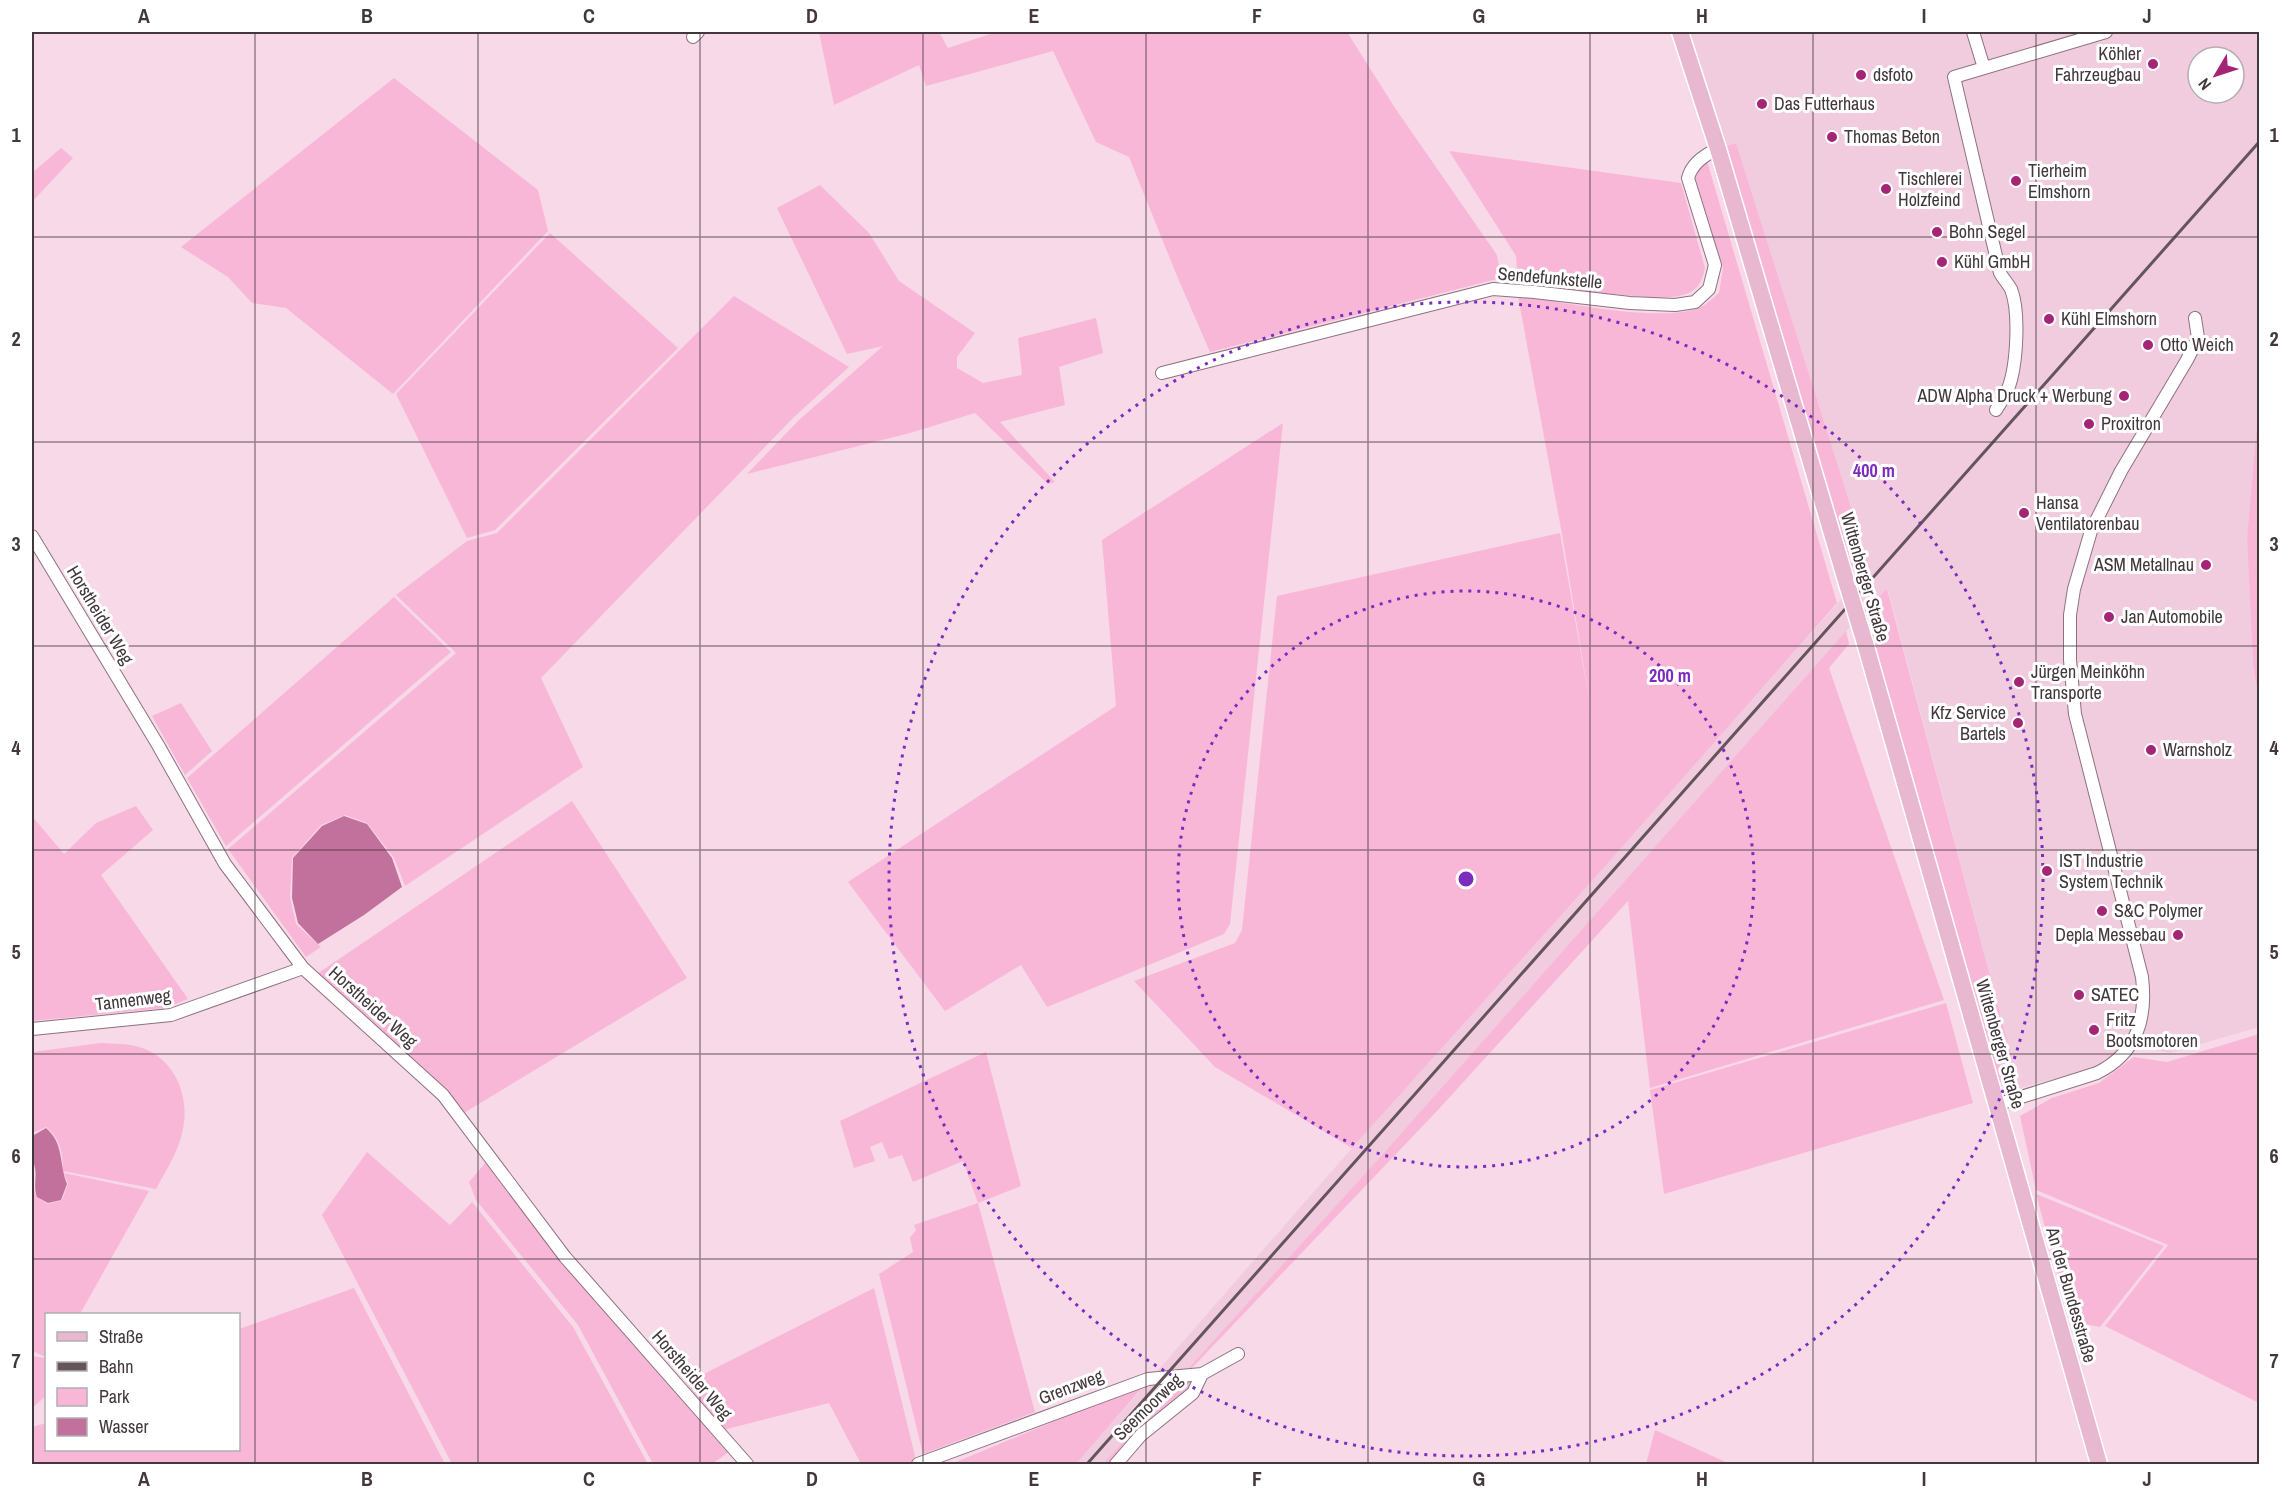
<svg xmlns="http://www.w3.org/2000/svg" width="2291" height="1496" font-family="'Archivo Narrow',sans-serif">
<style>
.built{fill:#f1ccde;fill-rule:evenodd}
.green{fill:#f9b7d8}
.water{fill:#c2719d}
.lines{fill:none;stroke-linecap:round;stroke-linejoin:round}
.minor-casing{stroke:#8c727f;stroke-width:14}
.major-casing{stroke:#fff;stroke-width:19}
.minor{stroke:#fff;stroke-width:12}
.major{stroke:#e8b8d1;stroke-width:16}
.rail{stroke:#64555c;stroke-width:3}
.major-bridge-casing{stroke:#fff;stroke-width:19;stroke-linecap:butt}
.major-bridge{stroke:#e8b8d1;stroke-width:16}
.grid{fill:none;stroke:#42373c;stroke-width:1.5;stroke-opacity:0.55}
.ring{fill:none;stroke:#7b2cbf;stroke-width:3;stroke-dasharray:3 6}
.poi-dot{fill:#a42475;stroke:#fff;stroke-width:2}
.labels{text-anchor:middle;stroke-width:6;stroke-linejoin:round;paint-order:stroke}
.poi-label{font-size:18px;fill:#42373c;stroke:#fff;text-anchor:start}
.street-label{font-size:18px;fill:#42373c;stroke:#fff}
.centre{fill:#7b2cbf;stroke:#fff;stroke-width:3}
.ring-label{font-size:18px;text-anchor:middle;font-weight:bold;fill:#7b2cbf;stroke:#fff;stroke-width:6;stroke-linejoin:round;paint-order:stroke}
.neatline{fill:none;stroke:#42373c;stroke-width:2}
.grid-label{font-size:20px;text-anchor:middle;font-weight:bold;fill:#42373c}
</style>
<rect width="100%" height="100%" fill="#f7d9e8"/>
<path class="built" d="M1687,32H2259L2260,402L2247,538L2253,665L2260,701L2259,1027L2170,1053L2147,1048L2142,1044L2125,1043L2106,1062L2095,1068L2020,1088L1888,590L1846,631L1382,1155L1103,1464H1076L1352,1148L1870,567L1736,143L1723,147ZM2198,57H2234V93H2198Z"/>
<path class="green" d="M819,32H939L948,48L996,32H1347L1395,108L1497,255L1501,278L1210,352L1177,276L1129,157L1096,142L1053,51L926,86L919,65L834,105Z
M394,78L538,190L548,231L393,394L286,308L252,303L228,277L181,247Z
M1736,143L1870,567L1857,583L1723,147Z
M61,148L73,158L32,202V173Z
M1449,151L1681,183L1705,268C1700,296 1683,296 1659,298L1518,286L1516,256Z
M1707,161L1837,603L1615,855L1352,1148L1215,1067L1134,981L1235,943L1242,930L1277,596L1560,533L1591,711L1562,534L1518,296C1565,302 1648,321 1693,310C1703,308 1711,300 1719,293L1723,268L1695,177L1698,168Z
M820,185L869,233L899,281L975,333L957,357V368L983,383L1022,375L1018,338L1096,318L1103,353L1059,367L1065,405L1000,422L1055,482L1048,484L975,413L910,433L747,474L799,420L883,346L847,354L777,208Z
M550,233L678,348L495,530L467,538L396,394Z
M734,296L849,367L794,417L541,678L583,767L405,886L394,858L367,823L345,815L321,825L292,858L290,897L296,924L321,947L306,957L228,849L456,653L396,595L467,541L497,533Z
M2259,402V701L2253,665L2247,538Z
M1283,423L1230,924L1224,934L1047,1007L1021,965L945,1011L848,882L1116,706L1102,540Z
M1887,589L2020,1088L2009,1089L1998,1080L1863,612Z
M394,597L451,652L226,846L187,778Z
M1846,631L1849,644L1829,668L1944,1000L1650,1088L1628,901L1437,1111L1189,1371L1187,1370L1382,1155Z
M181,703L212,751L185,775L152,716Z
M572,801L687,978L462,1114L314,976Z
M136,806L153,830L101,875L188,999L165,1008L32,1021V816L64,854L96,823Z
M1946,1003L1973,1103L1664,1194L1650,1090Z
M2259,1034H2260L2259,1403L2105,1326L2168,1245L2036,1190L2020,1116L2052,1098L2099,1083L2134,1057L2167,1062Z
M101,1043C114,1044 127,1043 139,1047C174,1057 190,1095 183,1129C179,1151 166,1170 156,1189L63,1171C63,1153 60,1138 46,1127L33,1133L32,1138V1052Z
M986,1052L1021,1186L978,1203L1035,1412L923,1454L879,1274L913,1252L910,1238L916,1230L914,1225L978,1203L963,1161L913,1182L902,1155L889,1159L882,1142L870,1147L875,1161L854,1168L840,1121Z
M367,1152L450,1225L472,1202L573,1327L648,1464H452L322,1215Z
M487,1161L730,1451L712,1464H694L692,1463L690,1464H653L578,1325L476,1200L469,1182Z
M32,1167L34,1168C33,1187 30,1194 48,1204L62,1200L68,1184L64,1173L149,1191L80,1314H46V1357L32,1351Z
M2036,1194L2164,1246L2100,1327L2070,1321Z
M354,1288L445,1464H43L32,1461V1427L46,1423V1450H238L239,1329Z
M874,1288L916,1460L904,1464H861L829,1403L723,1430L686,1383Z
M32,1356L46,1358V1396L32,1408Z
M1193,1381L1194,1385L1113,1464H1103L1177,1382Z
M1146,1383L1076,1464H951Z
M1655,1430L1730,1464H1646Z"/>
<path class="water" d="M344,816L367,824L392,858L402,887L364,915L318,944L298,923L292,898L293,858L322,826Z
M46,1128C64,1143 59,1164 67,1184L61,1200L48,1203L37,1197C33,1186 37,1178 35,1168C33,1157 29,1146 34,1135Z"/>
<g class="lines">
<g class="minor-casing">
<path id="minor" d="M1973,32L1984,68
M693,37L698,32
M1162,373L1493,289L1534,292L1630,303L1675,305L1695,302L1709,289L1715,265L1688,178C1692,163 1704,155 1718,149
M1996,410C2000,403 2005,396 2008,389C2017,366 2020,312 2011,289C2008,284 2003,278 2000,273L1954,77L2106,32
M32,536L158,745L225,864L303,968L443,1095L565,1257L747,1464
M32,1029L171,1015L303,968
M1996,1105L2097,1073C2137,1053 2147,1019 2142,977L2075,714L2070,660V615L2074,589L2091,531L2121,471L2187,360L2198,338L2195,318
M918,1464L1148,1379L1202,1374L1238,1354
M1116,1464L1141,1435L1193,1393L1202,1374"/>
</g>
<g class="major-casing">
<path id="major" d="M1680,32L1718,149L1847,584
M1865,643L2099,1464"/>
</g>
<use href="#minor" class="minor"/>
<use href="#major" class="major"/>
<path class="rail" d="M1087,1464L2260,141"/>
<g class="major-bridge-casing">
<path id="major-bridge" d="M1847,584L1865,643"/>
</g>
<use href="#major-bridge" class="major-bridge"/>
</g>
<path class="grid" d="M255,32V1464M478,32V1464M700,32V1464M923,32V1464M1146,32V1464M1368,32V1464M1590,32V1464M1813,32V1464M2036,32V1464M32,237H2260M32,442H2260M32,646H2260M32,850H2260M32,1054H2260M32,1259H2260"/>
<g class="ring">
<circle cx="1466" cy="879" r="288"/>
<circle cx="1466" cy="879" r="577"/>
</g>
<g class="poi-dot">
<circle cx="2153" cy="64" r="6"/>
<circle cx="1861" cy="75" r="6"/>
<circle cx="1762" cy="104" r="6"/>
<circle cx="1832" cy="137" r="6"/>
<circle cx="2016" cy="181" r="6"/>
<circle cx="1886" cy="189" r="6"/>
<circle cx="1937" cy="232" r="6"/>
<circle cx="1942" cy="262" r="6"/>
<circle cx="2049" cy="319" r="6"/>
<circle cx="2148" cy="345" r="6"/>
<circle cx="2124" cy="396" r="6"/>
<circle cx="2089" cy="424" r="6"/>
<circle cx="2024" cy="513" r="6"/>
<circle cx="2206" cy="565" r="6"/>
<circle cx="2109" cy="617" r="6"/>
<circle cx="2019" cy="682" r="6"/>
<circle cx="2018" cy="723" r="6"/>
<circle cx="2151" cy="750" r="6"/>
<circle cx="2047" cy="871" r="6"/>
<circle cx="2102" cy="911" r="6"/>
<circle cx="2178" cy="935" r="6"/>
<circle cx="2079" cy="995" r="6"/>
<circle cx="2094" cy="1030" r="6"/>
</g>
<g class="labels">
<g class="poi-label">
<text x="2141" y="60" text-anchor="end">Köhler<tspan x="2141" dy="21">Fahrzeugbau</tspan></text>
<text x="1873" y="81">dsfoto</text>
<text x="1774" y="110">Das Futterhaus</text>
<text x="1844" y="143">Thomas Beton</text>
<text x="2028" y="177">Tierheim<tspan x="2028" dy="21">Elmshorn</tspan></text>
<text x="1898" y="185">Tischlerei<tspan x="1898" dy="21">Holzfeind</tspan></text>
<text x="1949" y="238">Bohn Segel</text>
<text x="1954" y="268">Kühl GmbH</text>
<text x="2061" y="325">Kühl Elmshorn</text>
<text x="2160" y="351">Otto Weich</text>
<text x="2112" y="402" text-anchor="end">ADW Alpha Druck + Werbung</text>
<text x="2101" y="430">Proxitron</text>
<text x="2036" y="509">Hansa<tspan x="2036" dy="21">Ventilatorenbau</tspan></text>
<text x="2194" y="571" text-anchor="end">ASM Metallnau</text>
<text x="2121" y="623">Jan Automobile</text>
<text x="2031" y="678">Jürgen Meinköhn<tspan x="2031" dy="21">Transporte</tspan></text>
<text x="2006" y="719" text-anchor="end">Kfz Service<tspan x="2006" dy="21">Bartels</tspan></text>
<text x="2163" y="756">Warnsholz</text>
<text x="2059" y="867">IST Industrie<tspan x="2059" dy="21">System Technik</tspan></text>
<text x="2114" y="917">S&amp;C Polymer</text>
<text x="2166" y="941" text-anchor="end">Depla Messebau</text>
<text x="2091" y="1001">SATEC</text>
<text x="2106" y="1026">Fritz<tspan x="2106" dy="21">Bootsmotoren</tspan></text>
</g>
<g class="street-label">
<text transform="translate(1550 278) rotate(5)" y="6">Sendefunkstelle</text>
<text transform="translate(1865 577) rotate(74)" y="6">Wittenberger Straße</text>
<text transform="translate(100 615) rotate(59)" y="6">Horstheider Weg</text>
<text transform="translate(133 1000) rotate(-7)" y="6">Tannenweg</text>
<text transform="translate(373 1007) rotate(42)" y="6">Horstheider Weg</text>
<text transform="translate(2000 1044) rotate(74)" y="6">Wittenberger Straße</text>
<text transform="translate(2071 1295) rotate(74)" y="6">An der Bundesstraße</text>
<text transform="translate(692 1375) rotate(49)" y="6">Horstheider Weg</text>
<text transform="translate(1071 1387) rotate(-21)" y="6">Grenzweg</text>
<text transform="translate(1148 1407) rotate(-44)" y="6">Seemoorweg</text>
</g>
</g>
<circle cx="1466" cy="879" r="9" class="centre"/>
<g class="ring-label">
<text x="1874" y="477">400 m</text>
<text x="1670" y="682">200 m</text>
</g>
<rect width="2291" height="1496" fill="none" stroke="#ffffff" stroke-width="66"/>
<rect x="45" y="1313" width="195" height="138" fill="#ffffff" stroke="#b3afb1" stroke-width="1.5"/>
<rect x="57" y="1332" width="30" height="9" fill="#e8b8d1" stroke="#b3afb1" stroke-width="1.5"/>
<text x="99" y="1343" font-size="18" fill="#42373c">Straße</text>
<rect x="57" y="1362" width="30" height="9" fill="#64555c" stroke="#b3afb1" stroke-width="1.5"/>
<text x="99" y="1373" font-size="18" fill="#42373c">Bahn</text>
<rect x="57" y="1388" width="30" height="18" fill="#f9b7d8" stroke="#b3afb1" stroke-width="1.5"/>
<text x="99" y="1403" font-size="18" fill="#42373c">Park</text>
<rect x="57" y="1418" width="30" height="18" fill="#c2719d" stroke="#b3afb1" stroke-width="1.5"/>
<text x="99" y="1433" font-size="18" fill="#42373c">Wasser</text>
<g transform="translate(2216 75) rotate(231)"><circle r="28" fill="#ffffff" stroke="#b3afb1" stroke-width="1.5"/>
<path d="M0-4.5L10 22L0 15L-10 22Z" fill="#a42475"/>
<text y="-9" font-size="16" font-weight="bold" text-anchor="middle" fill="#42373c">N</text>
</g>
<rect x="33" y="33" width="2225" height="1430" class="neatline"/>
<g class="grid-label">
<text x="144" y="23">A</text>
<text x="367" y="23">B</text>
<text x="589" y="23">C</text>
<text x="812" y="23">D</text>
<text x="1034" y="23">E</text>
<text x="1257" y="23">F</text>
<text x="1479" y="23">G</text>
<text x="1702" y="23">H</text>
<text x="1924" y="23">I</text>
<text x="2147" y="23">J</text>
<text x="16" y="142">1</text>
<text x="2274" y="142">1</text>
<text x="16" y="346">2</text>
<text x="2274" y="346">2</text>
<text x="16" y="551">3</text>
<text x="2274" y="551">3</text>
<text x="16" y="755">4</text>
<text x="2274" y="755">4</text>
<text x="16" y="959">5</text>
<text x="2274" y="959">5</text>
<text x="16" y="1163">6</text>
<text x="2274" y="1163">6</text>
<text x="16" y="1368">7</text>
<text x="2274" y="1368">7</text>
<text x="144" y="1486">A</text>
<text x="367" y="1486">B</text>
<text x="589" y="1486">C</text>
<text x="812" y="1486">D</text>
<text x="1034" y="1486">E</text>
<text x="1257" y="1486">F</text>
<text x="1479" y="1486">G</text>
<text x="1702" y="1486">H</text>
<text x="1924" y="1486">I</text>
<text x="2147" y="1486">J</text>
</g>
</svg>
